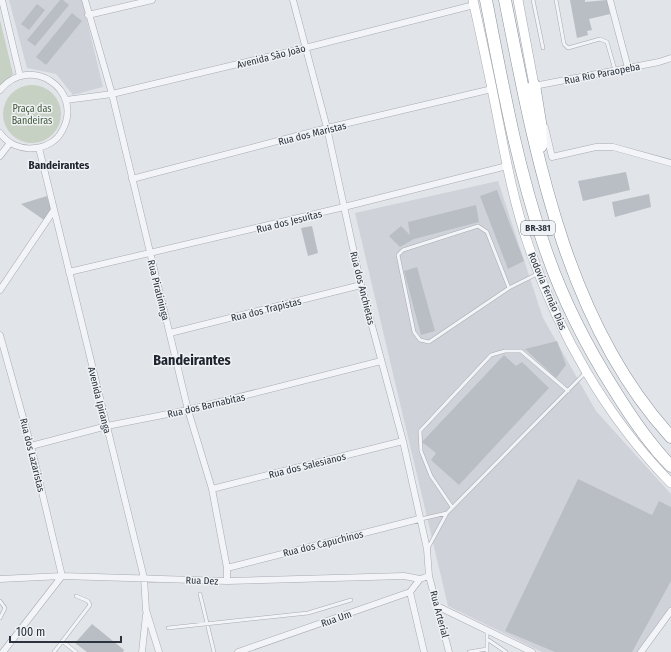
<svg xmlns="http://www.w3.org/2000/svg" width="671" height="652" font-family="'Fira Sans Condensed',sans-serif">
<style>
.built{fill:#cfd3d9}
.green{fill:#c7d1c3}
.building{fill:#b8bec4}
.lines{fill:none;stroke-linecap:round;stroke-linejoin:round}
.lane-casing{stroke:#a7abb2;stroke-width:4}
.street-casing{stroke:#a7abb2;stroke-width:7}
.secondary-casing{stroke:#a7abb2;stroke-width:10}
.highway-casing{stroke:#89929d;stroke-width:13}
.lane{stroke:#f3f4f7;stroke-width:3}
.street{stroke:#f3f4f7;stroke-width:6}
.secondary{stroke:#fff;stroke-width:9}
.highway{stroke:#fff;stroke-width:12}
.labels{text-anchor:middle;stroke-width:3;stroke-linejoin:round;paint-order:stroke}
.shield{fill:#f0f3f5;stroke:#666d75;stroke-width:1}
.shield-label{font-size:9px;font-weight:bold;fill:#2b333e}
.street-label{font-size:10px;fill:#2b333e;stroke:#f0f3f5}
.park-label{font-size:10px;fill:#415839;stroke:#f0f3f5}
.neighbourhood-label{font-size:11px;font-weight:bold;fill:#1d242e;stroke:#f0f3f5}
.district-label{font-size:14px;font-weight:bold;fill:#1d242e;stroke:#f0f3f5}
</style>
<rect width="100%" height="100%" fill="#e1e4e8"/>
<path class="built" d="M9,0H82L103,87L73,95L56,74L27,68Z
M498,181L543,318L596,411L671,494V608L638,652H542L448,606L355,213Z"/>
<path class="green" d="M0,20L13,74L0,85Z
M3 114a29 29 0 1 1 58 0a29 29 0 1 1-58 0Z"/>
<path class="building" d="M60,0H63L69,5L35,46L27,40Z
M570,0H585V2L607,0L610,14L589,19L592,30L587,31L588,35L577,38Z
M37,4L45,10L29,30L21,24Z
M72,13L82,21L46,65L36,57Z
M626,172L630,190L583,201L578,181Z
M497,190L524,261L508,269L480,196Z
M649,194L651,207L615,217L612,202Z
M47,196L51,209L44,220L21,204Z
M476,205L479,222L414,239L400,247L389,236L401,226L410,235L408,222Z
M312,226L318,253L308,256L301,228Z
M417,267L435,331L421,335L404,271Z
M557,341L566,365L556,378L525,349Z
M504,355L516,366L522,362L549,388L459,485L431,460L436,453L422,442Z
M578,479L652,515L659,501L671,507V581L632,652H555L505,631Z
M92,624L124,650L123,652H87L75,643Z"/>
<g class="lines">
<g class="lane-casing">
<path id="lane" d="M533,0L543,48
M556,0L564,44L568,48L600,39L607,42L615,70
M509,288L487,232L478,226L403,250L398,255L414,332L420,340L429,342L509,288L537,274
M452,507L431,476L421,451L420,431L491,355L505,351H521L568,391
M421,519L447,513
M428,548L447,513L585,373
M200,594L214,652
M0,601L5,608L0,618
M168,628L308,613L351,600
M487,630V639L506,652
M62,641L76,652
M54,652L90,605L88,601L76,596
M469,652L487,649
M487,652V639"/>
</g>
<g class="street-casing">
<path id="street" d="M2,0L20,76
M85,0L112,94L188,410L212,489L227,568V581
M293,0L327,128L361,285L403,441L427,549L429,576L449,652
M610,0L628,68
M88,15L152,0
M534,86L659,62L671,58
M0,90C30,53 85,90 62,131C57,141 46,147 35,148C21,150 8,144 0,133
M66,100L112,94L305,48L474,5
M545,127L552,157L596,147H613L671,163
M39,148L144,578L146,610L159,652
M0,156L10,143
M132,179L327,128L492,89
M69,272L344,207L507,166
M0,290L54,210
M170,333L361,285
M0,335L31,446L62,576L3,652
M31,446L107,426L188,410L381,361
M212,489L403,441
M227,568L419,519
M0,579L62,576L227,581L404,576L420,579
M410,592L424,652
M437,606L532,652
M142,652L146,615
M238,652L410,592L420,579L429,576
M641,652L671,611"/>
</g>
<g class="secondary-casing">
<path id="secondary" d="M473,0C481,36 489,73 496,109C505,155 513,200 528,244C558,332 606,417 671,483
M518,0L534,85"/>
</g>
<g class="highway-casing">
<path id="highway" d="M486,0C502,81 516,163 543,242C560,294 585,344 615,391C631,417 649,444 671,466
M505,0C535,150 564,320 671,437
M534,85L540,122L541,146"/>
</g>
<use href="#lane" class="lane"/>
<use href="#street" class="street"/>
<use href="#secondary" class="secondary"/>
<use href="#highway" class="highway"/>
</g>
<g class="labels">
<rect class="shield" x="521" y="221" width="34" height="14" rx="3"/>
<g class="shield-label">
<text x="538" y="231">BR-381</text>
</g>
<g class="street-label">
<text transform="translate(271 56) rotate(-14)" y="4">Avenida São João</text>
<text transform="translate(602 73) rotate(-11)" y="4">Rua Rio Paraopeba</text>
<text transform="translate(312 133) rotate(-14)" y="4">Rua dos Maristas</text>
<text transform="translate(289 221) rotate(-14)" y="4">Rua dos Jesuítas</text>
<text transform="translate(363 288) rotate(76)" y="4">Rua dos Anchietas</text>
<text transform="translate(159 290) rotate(76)" y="4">Rua Piratininga</text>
<text transform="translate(548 291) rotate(67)" y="4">Rodovia Fernão Dias</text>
<text transform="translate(266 309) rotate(-14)" y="4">Rua dos Trapistas</text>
<text transform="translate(100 400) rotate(76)" y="4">Avenida Ipiranga</text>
<text transform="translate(206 405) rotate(-13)" y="4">Rua dos Barnabitas</text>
<text transform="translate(33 455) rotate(76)" y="4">Rua dos Lazaristas</text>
<text transform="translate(307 465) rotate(-14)" y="4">Rua dos Salesianos</text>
<text transform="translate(323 543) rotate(-14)" y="4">Rua dos Capuchinos</text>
<text transform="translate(202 580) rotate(2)" y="4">Rua Dez</text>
<text transform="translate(440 614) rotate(75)" y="4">Rua Arterial</text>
<text transform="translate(336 618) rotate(-19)" y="4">Rua Um</text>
</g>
<g class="park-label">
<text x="32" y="112">Praça das<tspan x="32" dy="12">Bandeiras</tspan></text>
</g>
<g class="neighbourhood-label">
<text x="59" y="169">Bandeirantes</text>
</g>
<g class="district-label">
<text x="192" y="365">Bandeirantes</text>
</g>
</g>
<path d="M10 636v6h111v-6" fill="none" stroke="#2b333e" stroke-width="2"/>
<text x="16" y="636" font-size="12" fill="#2b333e" stroke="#f0f3f5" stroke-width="3" paint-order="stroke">100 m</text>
</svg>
